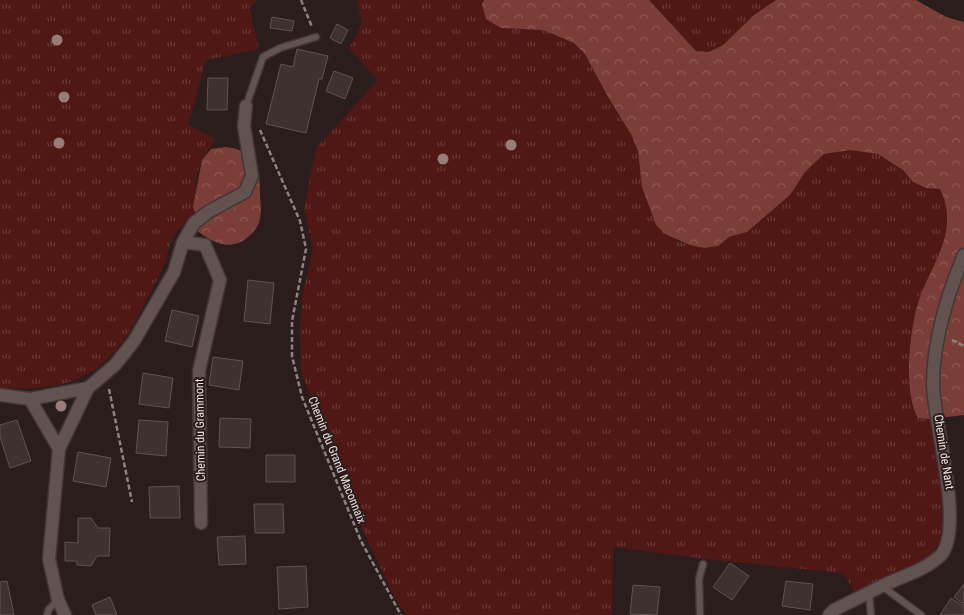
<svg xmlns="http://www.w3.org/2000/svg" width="964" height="615" font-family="'Roboto Condensed',sans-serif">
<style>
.grass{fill:url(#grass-tufts)}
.forest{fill:url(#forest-crowns)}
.building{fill:#3f312f;stroke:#625250}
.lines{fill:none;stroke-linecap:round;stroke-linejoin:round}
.lane-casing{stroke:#413736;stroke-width:9}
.street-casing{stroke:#413736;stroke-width:15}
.path{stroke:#8e8381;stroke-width:2.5;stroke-dasharray:5 2.5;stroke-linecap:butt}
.lane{stroke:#625250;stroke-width:6}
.street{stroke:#625250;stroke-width:12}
.tree{fill:#987c78}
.labels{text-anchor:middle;stroke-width:4;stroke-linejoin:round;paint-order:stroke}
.street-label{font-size:12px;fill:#e9dfde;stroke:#2a1d1b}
</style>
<defs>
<pattern id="grass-tufts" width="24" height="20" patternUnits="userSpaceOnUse" patternTransform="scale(1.25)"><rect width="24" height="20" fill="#501815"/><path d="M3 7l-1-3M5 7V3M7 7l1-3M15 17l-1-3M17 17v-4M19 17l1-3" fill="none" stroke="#693937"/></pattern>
<pattern id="forest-crowns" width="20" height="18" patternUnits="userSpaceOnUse" patternTransform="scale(1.25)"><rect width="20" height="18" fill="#7b3d38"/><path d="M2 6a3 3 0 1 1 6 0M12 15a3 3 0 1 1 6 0" fill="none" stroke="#8e5954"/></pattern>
</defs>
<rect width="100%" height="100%" fill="#2a1d1b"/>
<path class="grass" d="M0,0H258L249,7L259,49L206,60L188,125L215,139C211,148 204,153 201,162C194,177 196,197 196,213C189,221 176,229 172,239C168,248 167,259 163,268C121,352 104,394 0,388Z
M357,0H484L482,4L501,28L543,30L574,43L585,54L607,95L632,136L638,151L642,187L656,225L678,241L690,245L704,248L718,246L729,237L747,232L790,195L805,172L824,154L850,150L878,154L903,170L913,182L926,188L940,189C959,229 936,257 921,294C910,323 902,390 918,418L931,419L936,431L947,521L942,539L931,555L914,568L854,591L843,573L707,559L613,547L612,615H406L395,598L361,526L301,372L300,329L303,293L313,249L304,209L316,148L378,80L349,49L362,23Z
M649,0H776L754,15L723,45L709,52L696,51Z"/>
<path class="forest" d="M484,0H649L696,51L709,52L723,45L754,15L776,0H916L946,17L964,22V415L931,419L918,418C902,390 910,323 921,294C936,257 959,229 940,189L926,188L913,182L903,170L878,154L850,150L824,154L805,172L790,195L747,232L729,237L718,246L704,248L690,245L665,234L656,225L642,187L638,151L632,136L607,95L585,54L574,43L543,30L501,28L486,19L482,4Z
M225,147C237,148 248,152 255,162C261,170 259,182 260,192C260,201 262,210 260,218C259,226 254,232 248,237C230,252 213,243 196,230V214L193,207L202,160L211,149Z"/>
<path class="building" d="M272,17L294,21L292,31L270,28Z
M337,24L348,30L341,44L330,38Z
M297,49L328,56L322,79H319L306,133L266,124L281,64L293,67Z
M334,71L353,78L345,99L326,91Z
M208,78H228L227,110H207Z
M248,280L274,283L270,324L244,321Z
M172,310L199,316L192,347L165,341Z
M213,357L243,361L239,390L209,385Z
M143,373L173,378L169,408L139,404Z
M220,418L251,419L250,448L219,447Z
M17,420L31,461L10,468L0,437V425Z
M139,420L168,422L166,456L136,453Z
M78,452L111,458L106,487L73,481Z
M266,455H295V482H266Z
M179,486L180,518H150L149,487Z
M254,504H283L284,533H255Z
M78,518H91L98,528H110L109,556H97L91,566L77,565V561H65V542L78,543Z
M245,536L246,564L219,565L217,537Z
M730,563L749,576L732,600L713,587Z
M306,566L308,607L279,609L277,567Z
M7,581L14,615H0V582Z
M786,581L813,584L810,610L782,606Z
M964,584V605L954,597Z
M633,585L660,587L657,615L630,614Z
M110,597L117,615H96L92,605Z
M951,598L964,607V615H940Z"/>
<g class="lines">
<g class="lane-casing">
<path id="lane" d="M246,106L263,57L280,48L316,37
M882,586L921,615
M869,592L871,615
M47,615L49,609L58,600
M700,615L699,579L703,564"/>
</g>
<g class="street-casing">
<path id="street" d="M183,242L205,245L220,280L199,371L201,523
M0,395L30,399L88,388L115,365L134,341L174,272L183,242L194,223L208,212L245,192L252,176L244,126L246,106
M30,399L59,449L49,559L58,600L65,615
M59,449L88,388
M829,615L834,610C850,602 866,594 882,586C900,577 927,570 942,554C964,523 933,422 933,383C933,342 948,292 964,255"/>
</g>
<path class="path" d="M301,0L312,27
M260,130L300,221L306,249L292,321V356L302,397L361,541L401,615
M952,340L964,346
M109,389L132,502"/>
<use href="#lane" class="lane"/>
<use href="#street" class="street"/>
</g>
<g class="tree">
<circle cx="57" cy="40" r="5.5"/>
<circle cx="64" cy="97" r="5.5"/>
<circle cx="59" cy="143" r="5.5"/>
<circle cx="511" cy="145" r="5.5"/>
<circle cx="443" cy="159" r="5.5"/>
<circle cx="61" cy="406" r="5.5"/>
</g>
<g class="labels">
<g class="street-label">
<text transform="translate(200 430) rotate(-91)" y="4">Chemin du Grammont</text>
<text transform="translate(944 452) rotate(81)" y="4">Chemin de Nant</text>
<text transform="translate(337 460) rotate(68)" y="4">Chemin du Grand Maconnaix</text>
</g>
</g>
</svg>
